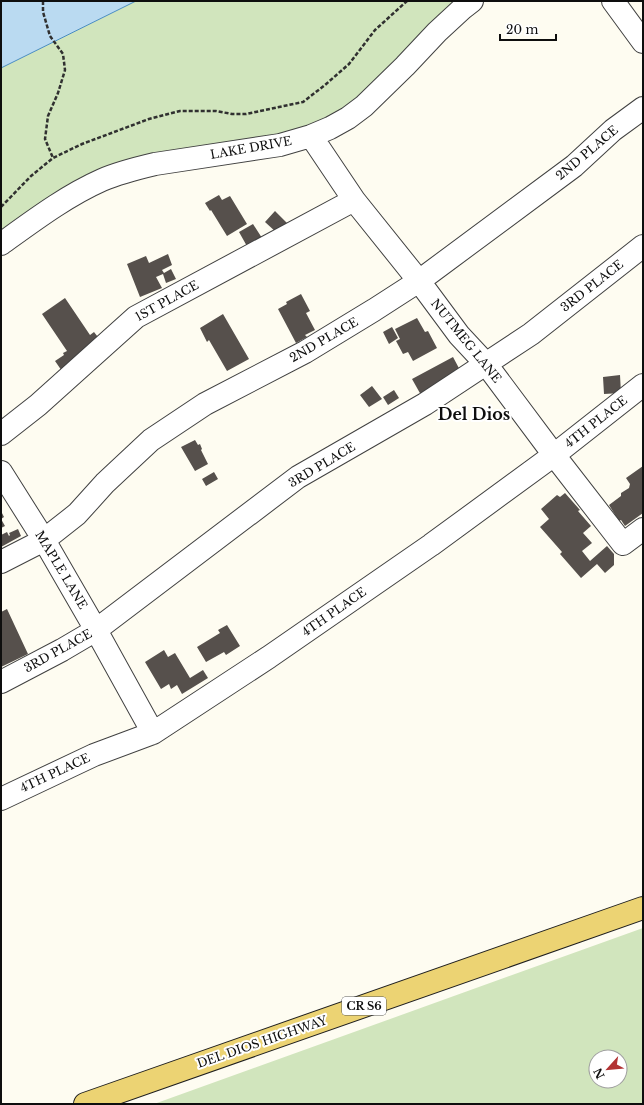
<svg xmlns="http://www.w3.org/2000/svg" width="644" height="1105" font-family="'Libre Baskerville',serif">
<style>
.green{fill:#d1e5bd;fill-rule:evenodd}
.water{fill:#badaf1;stroke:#488cc1}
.building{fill:#56504c}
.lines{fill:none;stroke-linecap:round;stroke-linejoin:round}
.minor-casing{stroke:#414141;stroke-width:24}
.major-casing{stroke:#1f1f1f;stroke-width:24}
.path{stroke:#303030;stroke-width:2.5;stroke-dasharray:4 2;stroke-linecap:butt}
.minor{stroke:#fff;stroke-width:22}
.major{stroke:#ecd373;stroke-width:22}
.labels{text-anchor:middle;stroke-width:4;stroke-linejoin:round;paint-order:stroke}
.shield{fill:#fff;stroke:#565656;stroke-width:1}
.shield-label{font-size:11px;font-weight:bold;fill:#0e0e0e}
.street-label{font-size:12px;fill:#0e0e0e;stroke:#fff}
.district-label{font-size:16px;font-weight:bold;fill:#0e0e0e;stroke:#fff}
</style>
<rect width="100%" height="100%" fill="#fefcf1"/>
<path class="green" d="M136,1H472L348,118L155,164L1,244V68Z
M643,928V1104H154ZM596,1057H620V1081H596Z"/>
<path class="water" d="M1,1H136L1,68Z"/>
<path class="building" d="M219,195L222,200L230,196L247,224L227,236L211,210L210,211L205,203Z
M275,211L287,223L277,233L265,222Z
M253,224L262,238L248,248L239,232Z
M168,254L172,265L162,270L164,273L171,269L176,279L166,283L163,274L156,277L162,288L140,297L127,264L146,256L149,263Z
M301,294L310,311L306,313L315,330L305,335L307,337L296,343L278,309L287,304L286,302Z
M65,298L90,335L94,332L101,341L64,374L55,361L64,355L63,353L67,351L42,314Z
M223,314L249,359L227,371L209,340L207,342L200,328Z
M417,318L425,332L428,331L437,348L413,361L408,352L403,354L396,341L400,339L395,329Z
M392,327L398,338L389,344L383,332Z
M453,357L461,372L421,395L412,379Z
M620,375L621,393L604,394L603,377Z
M372,386L382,399L369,407L360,395Z
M394,390L399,398L388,405L383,397Z
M195,440L198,445L200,444L202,449L201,450L208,464L195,471L181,447Z
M643,466V513L625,526L621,520L619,521L609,505L621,496V493L629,488L630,484L626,478Z
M214,472L218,479L206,486L202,479Z
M565,493L580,510L578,511L591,526L583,533L592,543L582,551L590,561L607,546L614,554V565L605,573L597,564L581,578L560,554L562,552L540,527L549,519L541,509L557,495L560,497Z
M1,511L4,517L1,519L5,526L1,528Z
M18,529L21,536L1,547V535L7,532L9,536L10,535L9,533Z
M7,609L28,654L1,667V612Z
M227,625L240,646L226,655L224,652L206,662L197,647L220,633L218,630Z
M164,650L168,657L175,653L190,678L203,670L208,678L182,694L177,685L171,689L169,684L161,689L145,662Z"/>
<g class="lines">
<g class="minor-casing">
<path id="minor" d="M613,1L643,42
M311,136L354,200L419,281L459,335L486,364L554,455L623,544L643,529
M1,244C33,221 66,196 102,180C118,173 138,168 155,164L280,145L311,136L330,128L348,118L364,106L405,66L437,32L463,8L472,1
M1,434L38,405L136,317L354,200
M1,472L44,540L96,630L153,733
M1,562L44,540L77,514L105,483L151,440L205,404L305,352L374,310L419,281L574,166L613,130L643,108
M1,682L62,650L96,630L298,477L425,404L531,334L643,246
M1,799L94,755L153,733L269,657L431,545L554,455L643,385"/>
</g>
<g class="major-casing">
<path id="major" d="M85,1104L643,908"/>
</g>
<path class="path" d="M43,1V12L50,36L63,54L65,70L58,93L48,116L45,139L53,158
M1,207L31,176L53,158L82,144L149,119L180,111H216L232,114H246L303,102L325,85L349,64L375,30L407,1"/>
<use href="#minor" class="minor"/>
<use href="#major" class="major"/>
</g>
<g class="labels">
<rect class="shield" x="342" y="997" width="44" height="18" rx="3"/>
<g class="shield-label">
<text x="364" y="1010">CR S6</text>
</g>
<g class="street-label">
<text transform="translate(251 148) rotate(-10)" y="4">LAKE DRIVE</text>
<text transform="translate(587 153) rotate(-40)" y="4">2ND PLACE</text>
<text transform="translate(592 286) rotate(-38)" y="4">3RD PLACE</text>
<text transform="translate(167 301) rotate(-29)" y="4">1ST PLACE</text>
<text transform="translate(324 340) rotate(-30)" y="4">2ND PLACE</text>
<text transform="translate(466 341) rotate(51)" y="4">NUTMEG LANE</text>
<text transform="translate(596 422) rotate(-38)" y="4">4TH PLACE</text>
<text transform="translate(322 465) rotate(-31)" y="4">3RD PLACE</text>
<text transform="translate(61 570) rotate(59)" y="4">MAPLE LANE</text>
<text transform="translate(334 612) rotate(-35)" y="4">4TH PLACE</text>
<text transform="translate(58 651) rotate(-29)" y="4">3RD PLACE</text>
<text transform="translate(55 773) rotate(-25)" y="4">4TH PLACE</text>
<text transform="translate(262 1042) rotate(-19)" y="4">DEL DIOS HIGHWAY</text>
</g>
<g class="district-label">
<text x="474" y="420">Del Dios</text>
</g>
</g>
<rect width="644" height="1105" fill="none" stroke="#0e0e0e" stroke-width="4"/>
<g transform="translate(608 1069) rotate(243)"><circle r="19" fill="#ffffff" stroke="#9f9f9f"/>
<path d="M0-3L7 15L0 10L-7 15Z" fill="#b23334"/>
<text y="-6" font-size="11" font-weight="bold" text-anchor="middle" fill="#0e0e0e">N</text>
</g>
<path d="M500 34v6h56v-6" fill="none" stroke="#0e0e0e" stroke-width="2"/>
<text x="506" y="34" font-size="12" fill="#0e0e0e" stroke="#ffffff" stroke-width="3" paint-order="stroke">20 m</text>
</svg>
